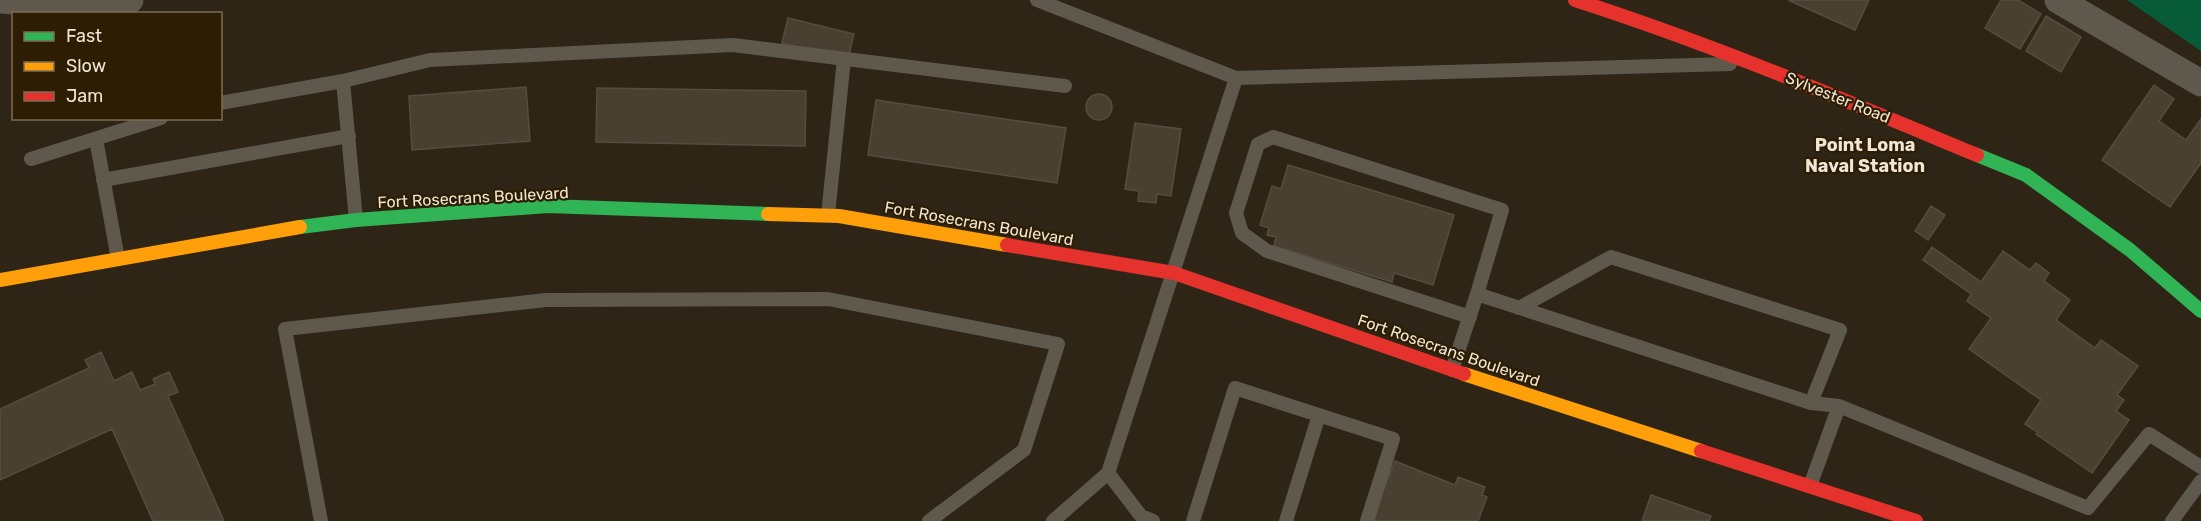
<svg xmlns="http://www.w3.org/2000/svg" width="2201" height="521" font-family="Rubik,sans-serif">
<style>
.green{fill:#085b38}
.building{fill:#4a4031;stroke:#554d41;stroke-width:1.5}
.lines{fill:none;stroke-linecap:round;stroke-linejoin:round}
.lane{stroke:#5f594d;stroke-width:14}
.street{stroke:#5f594d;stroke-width:27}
.fast{stroke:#30b455;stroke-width:14}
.slow{stroke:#ff9f0a;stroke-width:14}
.jam{stroke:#e5322d;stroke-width:14}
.labels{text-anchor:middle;stroke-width:4.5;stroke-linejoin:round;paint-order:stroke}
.street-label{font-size:16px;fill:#f0e5d6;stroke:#2d1d03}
.neighbourhood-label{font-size:18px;font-weight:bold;fill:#f0e5d6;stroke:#2d1d03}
</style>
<rect width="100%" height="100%" fill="#2e2516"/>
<path class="green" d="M2127,0H2201V51Z"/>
<path class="building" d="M1788,0H1869L1855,30Z
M2001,0H2018L2041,14L2020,49L1985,28Z
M2046,16L2081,37L2061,72L2026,51Z
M788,18L854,34L848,58L782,43Z
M2154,85L2174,99L2159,121L2186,140L2201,119V163L2170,207L2102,160Z
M526,87L530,141L412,150L409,96Z
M597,88L806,91L805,146L596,142Z
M1086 107a13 13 0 1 1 26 0a13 13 0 1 1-26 0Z
M876,100L1066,128L1057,183L868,155Z
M1135,123L1181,129L1171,196L1157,194L1156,203L1138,201L1139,191L1125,189Z
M1288,165L1454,215L1433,285L1394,273L1392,282L1274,246L1276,237L1267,235L1269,228L1260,225L1272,186L1281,189Z
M1931,206L1945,215L1928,240L1915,231Z
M1932,247L1981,282L2003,251L2030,270L2036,263L2049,273L2044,281L2070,300L2056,320L2095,348L2101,340L2138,366L2117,395L2124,400L2116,411L2129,420L2092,473L2036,434L2037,432L2025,424L2041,400L1969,349L1991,318L1967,301L1971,294L1923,260Z
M101,352L114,381L132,372L140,390L155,384L153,379L169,372L178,392L168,396L224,521H153L112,429L0,480V409L89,368L85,360Z
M1395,461L1455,485L1458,477L1485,487L1482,495L1487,497L1478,521H1371Z
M1651,495L1711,516L1709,521H1642Z"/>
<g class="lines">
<path class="lane" d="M1037,0L1236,78L1730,64
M343,81L430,60L733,45L1065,86
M220,103L343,81L356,220
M96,139L118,259
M31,159L161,118
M103,180L349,136
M828,215L844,59
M1519,308L1611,257L1840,330L1811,403
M1470,317L1267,251L1242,233L1236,213L1258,144L1273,137L1502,210L1477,294L1811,403L1839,406L2088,508L2149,434L2201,467
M1452,370L1477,294
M1810,486L1839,406
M321,521L285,329L546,300L828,299L1058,344L1024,450L929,521
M1053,521L1108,473
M1153,521L1141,516L1108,473L1236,78
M1193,521L1235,388L1393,439L1367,521
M1286,521L1319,415
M2172,521L2201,481"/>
<path class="street" d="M0,0L59,4L130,0
M2058,0L2201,83"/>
<path class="fast" d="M1977,155L2026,175L2130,250L2201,311
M300,227L356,220L548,206L768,214"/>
<path class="slow" d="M768,214L839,216L1007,245
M0,280L300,227
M1464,374L1701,451"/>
<path class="jam" d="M1575,0C1712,44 1844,100 1977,155
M1007,245L1174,273L1464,374
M1701,451L1916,521"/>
</g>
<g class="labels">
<g class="street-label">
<text transform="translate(1838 97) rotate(22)" y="6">Sylvester Road</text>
<text transform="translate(473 197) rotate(-3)" y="6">Fort Rosecrans Boulevard</text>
<text transform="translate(979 223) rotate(10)" y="6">Fort Rosecrans Boulevard</text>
<text transform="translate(1449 350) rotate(19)" y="6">Fort Rosecrans Boulevard</text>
</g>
<g class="neighbourhood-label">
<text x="1865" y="151">Point Loma<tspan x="1865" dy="21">Naval Station</tspan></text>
</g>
</g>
<rect x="12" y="12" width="210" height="108" fill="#2d1d03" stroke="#7b6d57" stroke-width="1.5"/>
<rect x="24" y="32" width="30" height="9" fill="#30b455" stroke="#7b6d57" stroke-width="1.5"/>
<text x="66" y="42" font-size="18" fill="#f0e5d6">Fast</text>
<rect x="24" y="62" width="30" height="9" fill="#ff9f0a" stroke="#7b6d57" stroke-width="1.5"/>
<text x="66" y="72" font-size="18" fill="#f0e5d6">Slow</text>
<rect x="24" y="92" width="30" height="9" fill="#e5322d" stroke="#7b6d57" stroke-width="1.5"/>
<text x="66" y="102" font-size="18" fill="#f0e5d6">Jam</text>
</svg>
